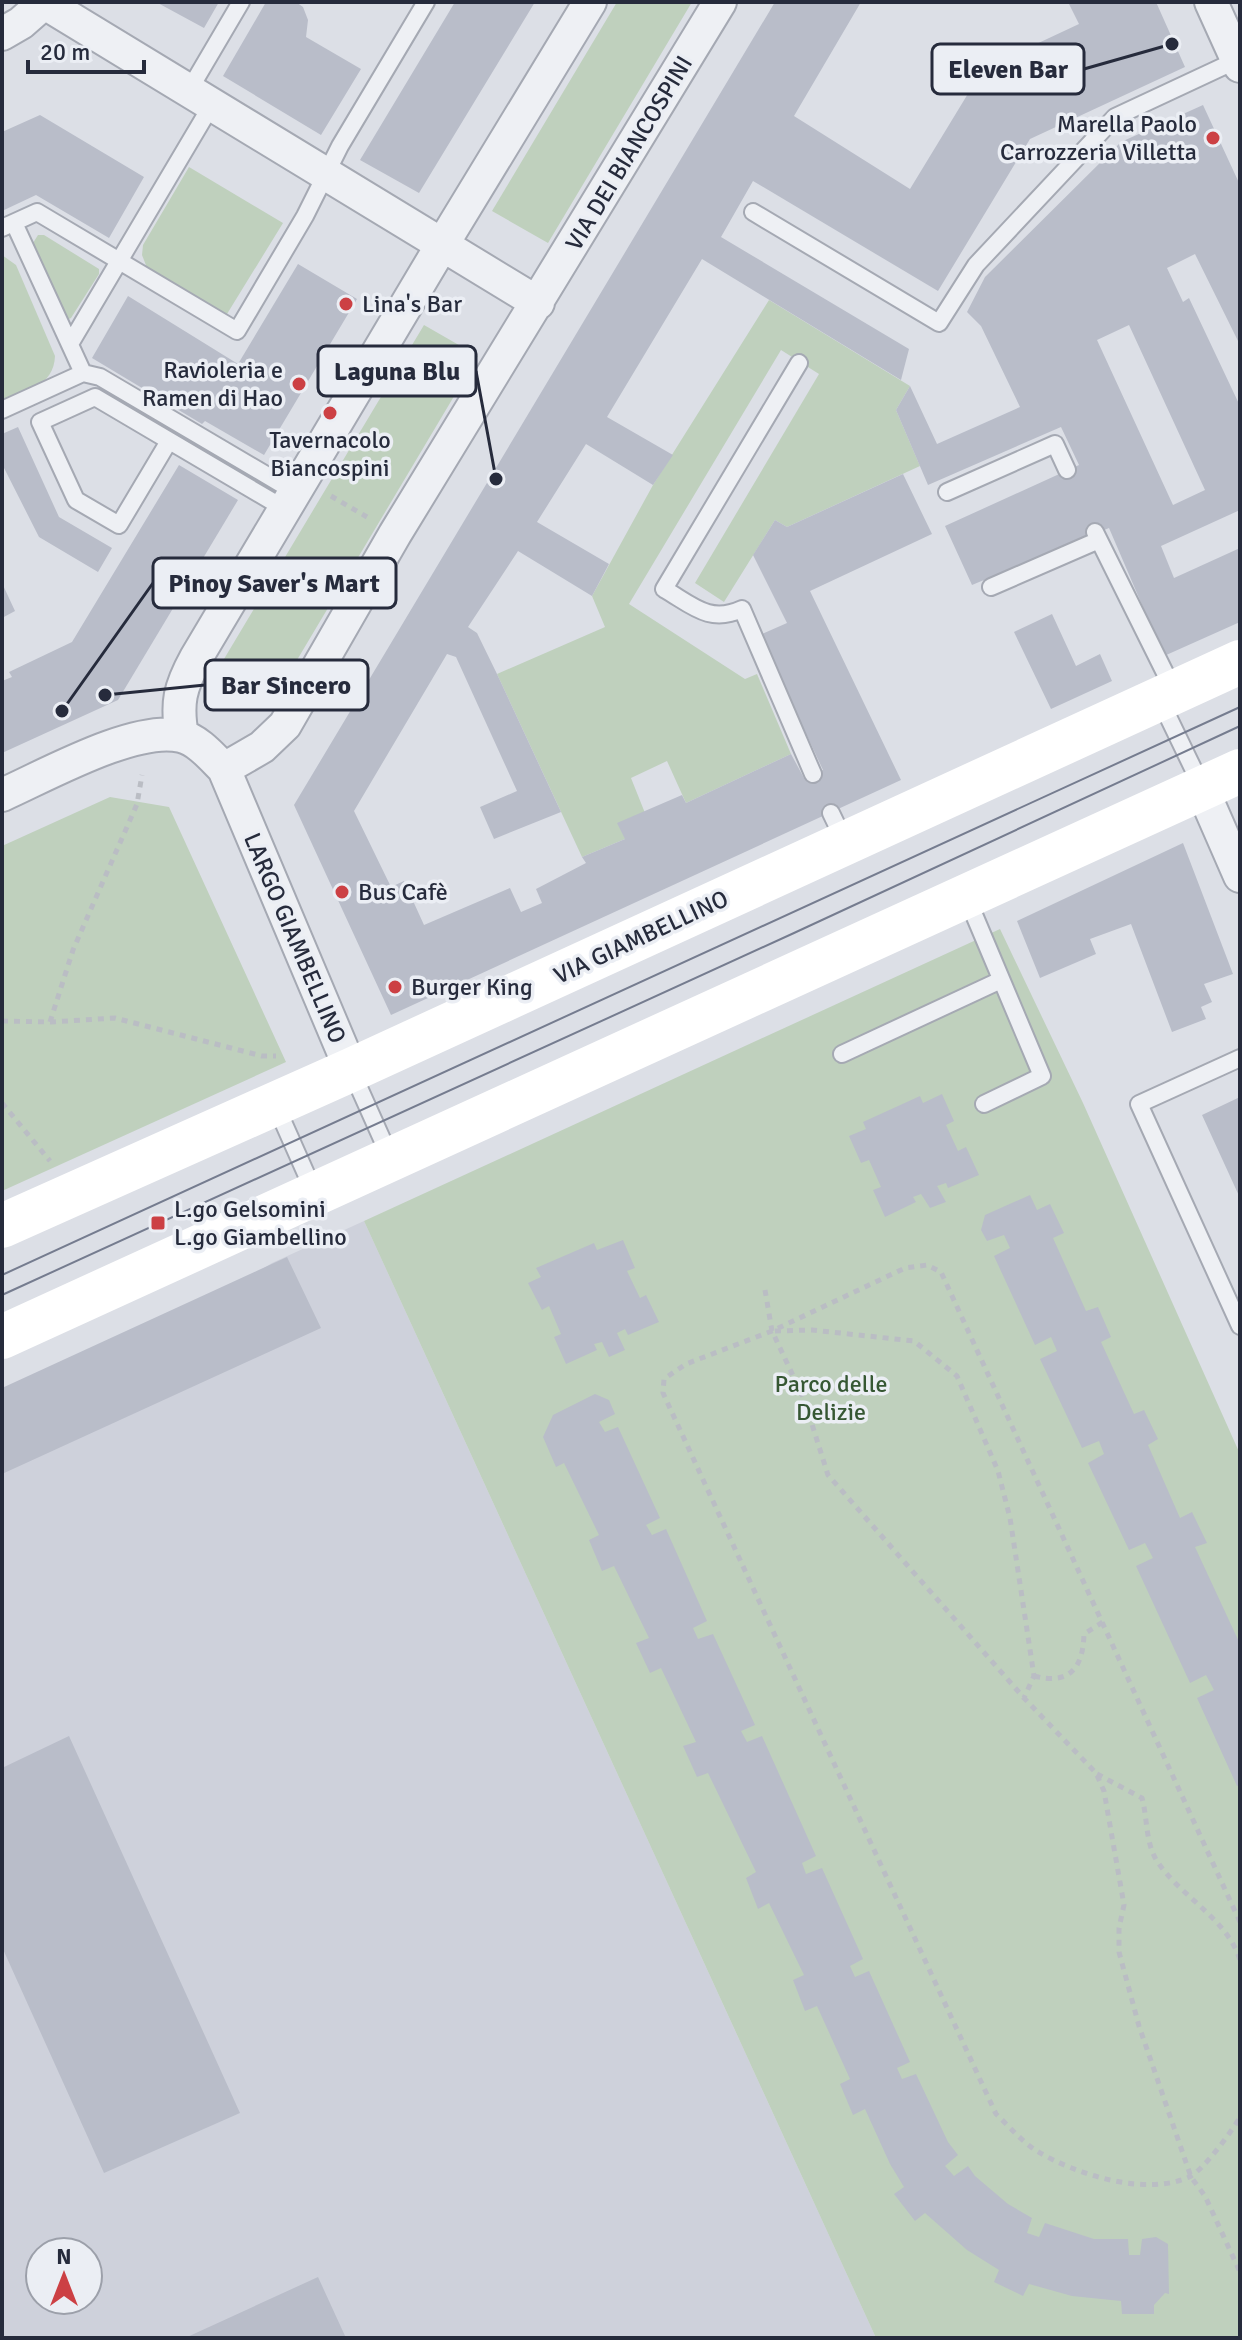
<svg xmlns="http://www.w3.org/2000/svg" width="1242" height="2340" font-family="Signika,sans-serif">
<style>
.built{fill:#ced1db;fill-rule:evenodd}
.green{fill:#bfd0bd}
.building{fill:#b9bdc9;fill-rule:evenodd}
.lines{fill:none;stroke-linecap:round;stroke-linejoin:round}
.lane-casing{stroke:#a5a9b3;stroke-width:20}
.street-casing{stroke:#a5a9b3;stroke-width:36}
.path{stroke:#babdc4;stroke-width:5;stroke-dasharray:6 6;stroke-linecap:butt}
.lane{stroke:#eef0f4;stroke-width:16}
.street{stroke:#eef0f4;stroke-width:32}
.secondary{stroke:#fff;stroke-width:44}
.tram{stroke:#757c8f;stroke-width:2}
.poi-dot{fill:#cc4044;stroke:#ebeef4;stroke-width:3}
.labels{text-anchor:middle;stroke-width:7;stroke-linejoin:round;paint-order:stroke}
.poi-label{font-size:24px;fill:#262b3c;stroke:#ebeef4;text-anchor:start}
.street-label{font-size:24px;fill:#262b3c;stroke:#ebeef4}
.park-label{font-size:24px;fill:#365733;stroke:#ebeef4}
.leader{fill:none;stroke:#262b3c;stroke-width:3}
.callout-dot{fill:#262b3c;stroke:#ebeef4;stroke-width:3}
.callout{fill:#ebeef4;stroke:#262b3c;stroke-width:3}
.callout-label{font-size:26px;text-anchor:middle;font-weight:bold;fill:#262b3c}
</style>
<rect width="100%" height="100%" fill="#dcdfe6"/>
<path class="built" d="M364,1221L876,2338H2V1430L272,1263ZM40,2252H88V2300H40Z"/>
<path class="green" d="M617,2H692L548,243L492,211Z
M189,167L283,223L227,314L149,273L142,255L143,245Z
M38,235H44L99,269V274L71,318L67,320L34,248L33,243Z
M2,255L16,265L55,356C54,386 25,392 2,404Z
M769,300L910,386L896,410L920,466L787,527L775,520L724,602L695,583L819,374L781,350L629,604L745,679L757,674L791,754L686,803L667,761L631,778L645,813L625,839L582,857L497,674L605,627L592,596L653,485Z
M424,325L478,356L275,697L221,664Z
M110,797L169,807L286,1062L2,1191V846Z
M1000,929L1083,1103L1240,1454V2338H876L364,1221Z"/>
<path class="building" d="M156,2H219L204,28Z
M266,2H296L303,7L308,20L306,37L361,69L321,135L223,76Z
M455,2H535L419,193L360,160Z
M775,2H861L794,116L910,189L983,69L1079,24L1068,2H1156L1185,67L1030,139L938,291L753,181L721,237L909,349L901,380L702,259L607,417L673,455L653,485L586,444L537,522L609,564L592,596L518,551L468,627L477,633L497,674L561,812L494,839L480,807L517,791L456,657L447,654L354,811L391,887L404,881L424,925L510,888L521,912L542,903L536,889L586,863L582,857L625,839L617,823L682,795L686,803L791,754L804,778L823,770L760,635L787,623L753,555L775,520L787,527L903,474L932,534L810,591L901,780L391,1015L294,805Z
M1203,105L1240,185V345L1195,254L1167,268L1183,302L1189,298L1240,406V510L1161,546L1174,578L1240,548V622L1164,656L1109,528L972,585L945,526L1079,465L1061,427L928,485L896,410L910,386L937,444L1020,407L981,326L967,312L985,277L1121,142ZM1129,325L1205,490L1173,505L1097,340Z
M40,115L144,177L109,238L36,195L2,211V132Z
M298,264L357,299L264,455L205,421L202,424L92,358L128,296L238,364Z
M18,427L59,517L112,548L98,572L39,537L2,464V434Z
M179,465L238,500L118,700L2,753V681L12,677L9,672L72,642Z
M2,583L15,611L2,618Z
M1052,614L1076,666L1100,654L1112,681L1051,709L1014,632Z
M1183,843L1233,974L1204,984L1212,1002L1201,1007L1206,1019L1172,1032L1131,924L1090,939L1096,954L1040,978L1017,921Z
M942,1094L954,1121L946,1125L958,1151L966,1147L979,1175L948,1188L946,1183L937,1186L946,1202L930,1208L921,1194L913,1197L916,1202L885,1217L873,1190L881,1187L869,1160L861,1163L849,1136L866,1129L863,1122L920,1096L923,1103Z
M1240,1097V1198L1202,1115Z
M1030,1195L1037,1210L1050,1204L1064,1233L1053,1238L1086,1311L1098,1307L1111,1337L1101,1342L1134,1414L1144,1410L1158,1439L1148,1445L1180,1518L1192,1512L1207,1543L1195,1547L1240,1644V1785L1237,1786L1197,1698L1214,1690L1206,1675L1190,1683L1136,1566L1153,1558L1145,1543L1129,1550L1088,1463L1104,1454L1099,1441L1082,1448L1040,1359L1057,1351L1051,1337L1035,1345L994,1256L1010,1248L1004,1235L987,1241L981,1230L985,1215Z
M623,1240L635,1268L627,1271L640,1298L646,1295L659,1322L628,1335L625,1329L617,1333L625,1350L609,1357L602,1342L594,1344L597,1350L566,1364L554,1337L561,1334L549,1306L542,1310L528,1283L541,1277L536,1268L594,1243L597,1250Z
M287,1257L321,1328L2,1474V1388Z
M595,1394L609,1400L615,1414L599,1422L605,1432L618,1427L660,1518L646,1525L652,1535L666,1529L707,1621L693,1628L698,1639L713,1634L755,1725L741,1731L747,1742L762,1736L816,1856L802,1863L806,1874L822,1868L863,1959L850,1966L855,1977L869,1971L910,2062L897,2068L902,2079L916,2074L948,2142L958,2155L945,2166L954,2176L968,2166L975,2176L1008,2204L1032,2218L1027,2233L1039,2237L1045,2223L1094,2239H1128L1129,2255H1140L1142,2239L1156,2237L1168,2244L1169,2294L1165,2293L1154,2305V2314H1122L1121,2301L1072,2296L1029,2284L1023,2296L994,2282L999,2270L967,2250L925,2213L915,2221L894,2194L904,2187L890,2164L865,2109L853,2115L840,2084L850,2079L817,2006L805,2011L793,1980L804,1975L769,1903L758,1909L746,1878L756,1872L708,1773L697,1777L683,1746L696,1742L661,1668L650,1673L636,1643L649,1638L614,1566L602,1571L589,1540L599,1535L564,1463L556,1467L543,1437L553,1415Z
M69,1736L240,2113L104,2173L2,1947V1768Z
M318,2277L346,2338H185Z"/>
<g class="lines">
<g class="lane-casing">
<path id="lane" d="M188,92L241,2
M753,212L939,323L976,265L1115,117L1237,60
M2,228L37,212L237,331L305,216L340,146L426,2
M70,344L211,106
M799,363L664,589C692,605 709,624 742,609L813,774
M83,373L100,377L295,492
M2,410L83,373L14,223
M169,441L119,525L76,500L40,422L95,397L285,509
M947,492L1055,444L1067,470
M1095,532L1174,691
M991,587L1099,540
M1160,700L1202,787
M831,813L844,840
M967,898L1042,1076L984,1104
M842,1054L1001,980
M1240,1058L1139,1104L1240,1326
M352,1072L390,1157
M276,1106L315,1194"/>
</g>
<g class="street-casing">
<path id="street" d="M1211,2L1240,66
M45,3L538,303
M2,34L21,23L45,2
M182,736C176,703 180,687 196,658L442,245L590,2
M224,769L262,747L285,725L395,534L720,2
M1202,789L1240,876
M2,795C45,776 135,725 181,736C198,740 212,757 224,769L351,1070"/>
</g>
<path class="path" d="M331,496L367,517
M226,676L262,698
M2,1021L50,1022L115,1018L262,1056H276
M50,1022L73,950L137,804L142,775
M2,1103L50,1161
M765,1290L772,1331L804,1399L828,1475L1024,1698L1096,1773L1104,1791L1124,1905L1119,1928V1952L1139,2026L1191,2177L1205,2196L1240,2272
M775,1331L812,1330L914,1341L957,1376L998,1471L1010,1518L1034,1676L1024,1698
M1034,1676C1069,1685 1083,1669 1084,1634L1103,1622
M1097,1774L1142,1798C1148,1820 1145,1845 1159,1864C1183,1898 1227,1919 1240,1960
M1240,1922L941,1272L927,1265L905,1268L772,1331L686,1364L664,1379L663,1393L996,2114C1009,2126 1022,2142 1037,2151C1075,2174 1145,2197 1189,2177C1203,2171 1232,2131 1240,2117"/>
<use href="#lane" class="lane"/>
<use href="#street" class="street"/>
<path class="secondary" d="M2,1226L351,1070L1240,662
M2,1337L1240,771"/>
<path class="tram" d="M2,1275L1240,707
M2,1295L794,933L1240,726"/>
</g>
<g class="poi-dot">
<circle cx="1213" cy="138" r="8"/>
<circle cx="346" cy="304" r="8"/>
<circle cx="299" cy="384" r="8"/>
<circle cx="330" cy="413" r="8"/>
<circle cx="342" cy="892" r="8"/>
<circle cx="395" cy="987" r="8"/>
<rect x="150" y="1215" width="16" height="16" rx="4"/>
</g>
<g class="labels">
<g class="poi-label">
<text x="1197" y="132" text-anchor="end">Marella Paolo<tspan x="1197" dy="28">Carrozzeria Villetta</tspan></text>
<text x="362" y="312">Lina's Bar</text>
<text x="283" y="378" text-anchor="end">Ravioleria e<tspan x="283" dy="28">Ramen di Hao</tspan></text>
<text x="330" y="448" text-anchor="middle">Tavernacolo<tspan x="330" dy="28">Biancospini</tspan></text>
<text x="358" y="900">Bus Cafè</text>
<text x="411" y="995">Burger King</text>
<text x="174" y="1217">L.go Gelsomini<tspan x="174" dy="28">L.go Giambellino</tspan></text>
</g>
<g class="street-label">
<text transform="translate(629 153) rotate(-59)" y="8">VIA DEI BIANCOSPINI</text>
<text transform="translate(641 937) rotate(-25)" y="8">VIA GIAMBELLINO</text>
<text transform="translate(295 938) rotate(67)" y="8">LARGO GIAMBELLINO</text>
</g>
<g class="park-label">
<text x="831" y="1392">Parco delle<tspan x="831" dy="28">Delizie</tspan></text>
</g>
</g>
<path class="leader" d="M1172 44L1084 69M496 479L476 371M62 711L153 583M105 695L205 685"/>
<g class="callout-dot">
<circle cx="1172" cy="44" r="8"/>
<circle cx="496" cy="479" r="8"/>
<circle cx="62" cy="711" r="8"/>
<circle cx="105" cy="695" r="8"/>
</g>
<g class="callout">
<rect x="932" y="44" width="152" height="50" rx="8"/>
<rect x="318" y="346" width="158" height="50" rx="8"/>
<rect x="153" y="558" width="243" height="50" rx="8"/>
<rect x="205" y="660" width="163" height="50" rx="8"/>
</g>
<g class="callout-label">
<text x="1008" y="78">Eleven Bar</text>
<text x="397" y="380">Laguna Blu</text>
<text x="274" y="592">Pinoy Saver's Mart</text>
<text x="286" y="694">Bar Sincero</text>
</g>
<rect width="1242" height="2340" fill="none" stroke="#262b3c" stroke-width="8"/>
<g transform="translate(64 2276)"><circle r="38" fill="#ebeef4" stroke="#9ca0aa" stroke-width="2"/>
<path d="M0-6L14 30L0 20L-14 30Z" fill="#cc4044"/>
<text y="-12" font-size="22" font-weight="bold" text-anchor="middle" fill="#262b3c">N</text>
</g>
<path d="M28 60v12h116v-12" fill="none" stroke="#262b3c" stroke-width="4"/>
<text x="40" y="60" font-size="24" fill="#262b3c" stroke="#ebeef4" stroke-width="6" paint-order="stroke">20 m</text>
</svg>
